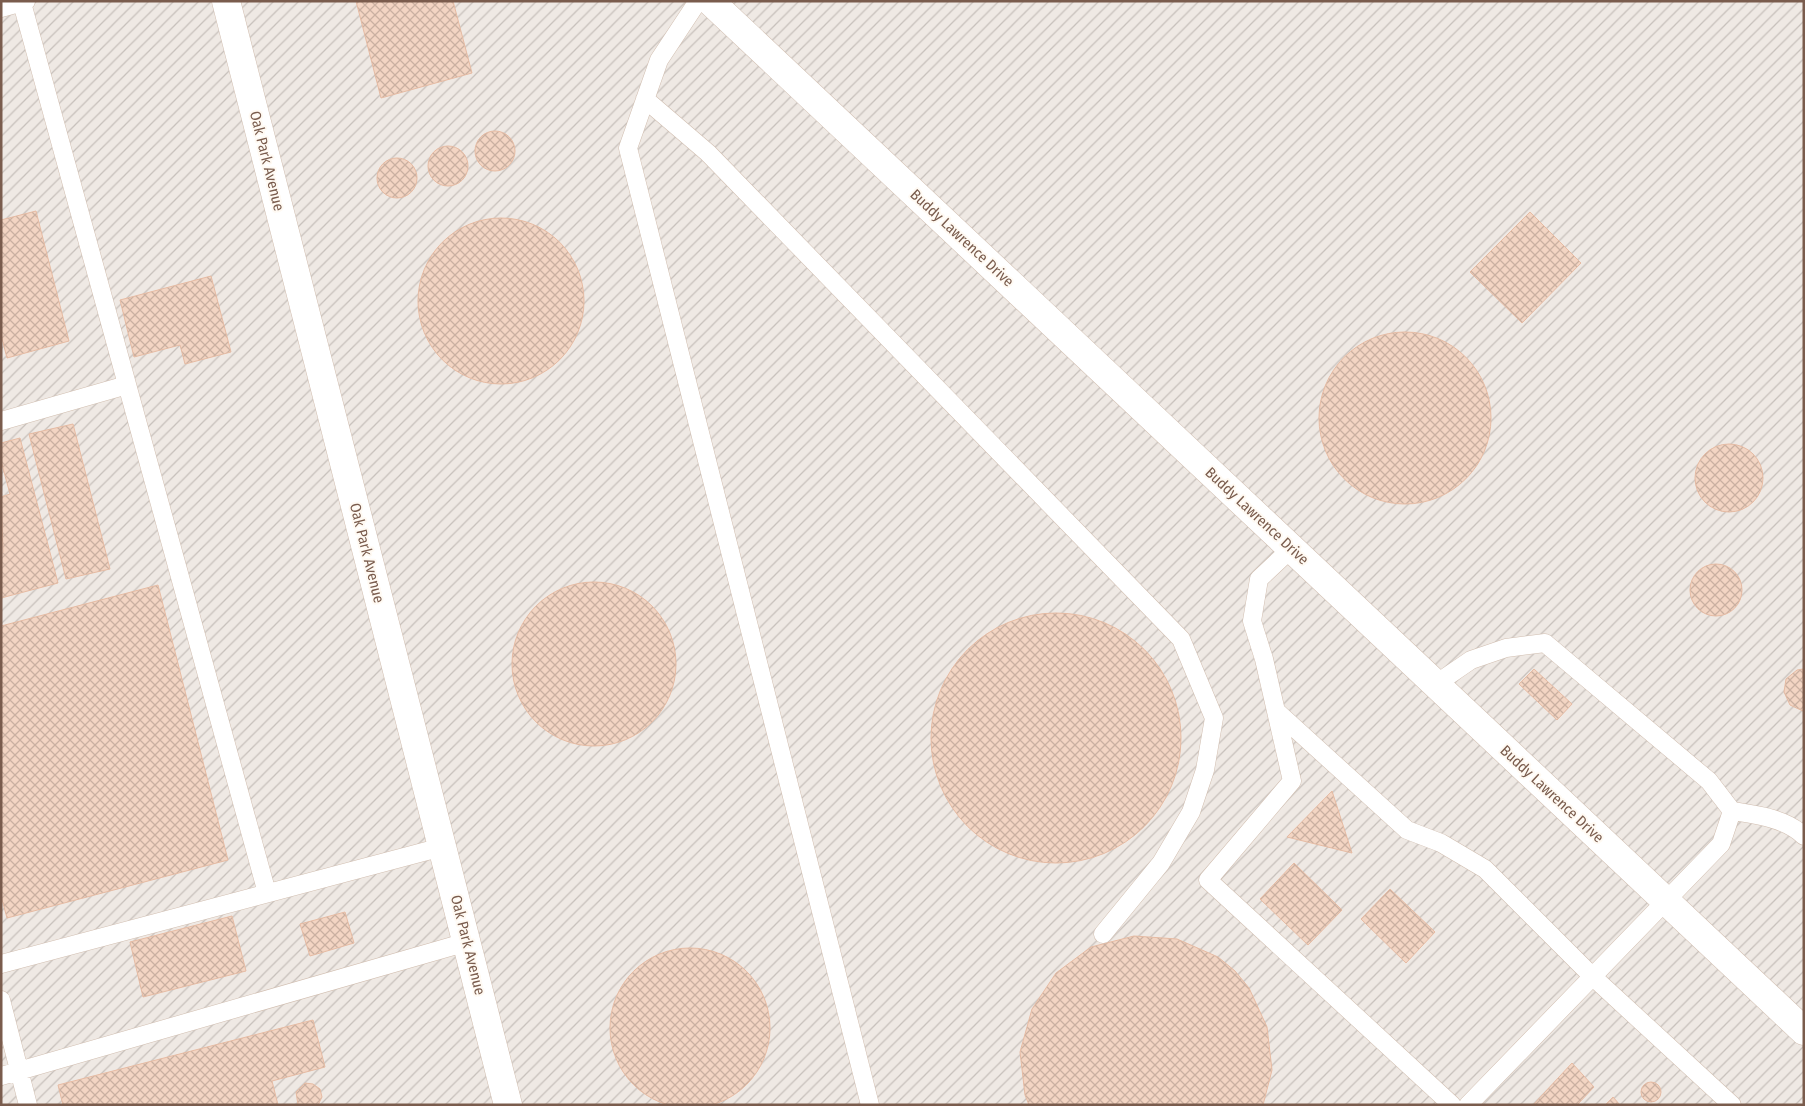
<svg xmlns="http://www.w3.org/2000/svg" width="1805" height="1106" font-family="'Fira Sans Condensed',sans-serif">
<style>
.industrial{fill:url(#industrial-furrows)}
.building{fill:url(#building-cross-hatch);stroke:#e6bba3}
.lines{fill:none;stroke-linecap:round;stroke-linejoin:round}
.service-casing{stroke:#d1beb0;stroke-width:19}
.minor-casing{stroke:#d1beb0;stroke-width:29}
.service{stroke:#fff;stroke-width:18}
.minor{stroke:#fff;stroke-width:28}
.labels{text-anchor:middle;stroke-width:4;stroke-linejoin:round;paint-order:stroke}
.street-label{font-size:15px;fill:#7a5c4d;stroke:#fffaf3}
</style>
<defs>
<pattern id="industrial-furrows" width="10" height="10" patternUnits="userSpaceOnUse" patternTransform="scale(1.25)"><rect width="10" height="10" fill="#efe9e4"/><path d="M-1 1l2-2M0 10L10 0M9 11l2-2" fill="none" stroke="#c7c0bb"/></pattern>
<pattern id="building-cross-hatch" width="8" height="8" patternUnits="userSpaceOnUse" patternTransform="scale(1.25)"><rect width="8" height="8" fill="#f3d5c3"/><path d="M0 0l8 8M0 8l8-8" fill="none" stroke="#cab0a1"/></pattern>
</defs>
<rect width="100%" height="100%" fill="#fdf6ec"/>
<path class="industrial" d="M1,1H1804V1105H1Z"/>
<path class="building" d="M356,1H453L472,73L381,98Z
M475 151a20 20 0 1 1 40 0a20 20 0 1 1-40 0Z
M428 166a20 20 0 1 1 40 0a20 20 0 1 1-40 0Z
M377 178a20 20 0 1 1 40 0a20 20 0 1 1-40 0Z
M36,211L69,341L7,358L1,335V220Z
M1530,212L1581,263L1522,323L1470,272Z
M418 301a83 83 0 1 1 166 0a83 83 0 1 1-166 0Z
M211,276L231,352L185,364L180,345L134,357L120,300Z
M1319 418a86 86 0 1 1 172 0a86 86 0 1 1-172 0Z
M73,424L110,569L66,579L29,434Z
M20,438L58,583L1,598V553L3,552L1,497L10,494L1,461V443Z
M1695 478a34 34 0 1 1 68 0a34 34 0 1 1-68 0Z
M1690 590a26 26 0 1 1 52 0a26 26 0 1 1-52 0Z
M512 664a82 82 0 1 1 164 0a82 82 0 1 1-164 0Z
M158,585L228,860L7,918L1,896V626Z
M931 738a125 125 0 1 1 250 0a125 125 0 1 1-250 0Z
M1534,669L1572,704L1557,720L1519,684Z
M1803,669L1804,711H1803L1790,705L1784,692L1786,679L1797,670Z
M1332,791L1352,853L1287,837Z
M1294,863L1342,910L1308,945L1260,899Z
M1390,889L1435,932L1406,963L1361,919Z
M345,912L354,943L310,956L300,924Z
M232,916L246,971L143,997L130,942Z
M1134,936L1177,939L1218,957L1235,971L1249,988L1267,1027L1272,1070L1263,1105H1029L1025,1095L1020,1052L1032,1009L1056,973L1091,947Z
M610 1028a80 80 0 1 1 160 0a80 80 0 1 1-160 0Z
M313,1020L325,1067L272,1081L278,1105H63L58,1085Z
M1572,1063L1594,1087L1577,1105H1533Z
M1641 1092a10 10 0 1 1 20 0a10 10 0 1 1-20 0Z
M305,1083L313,1084L320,1089L322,1097L318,1105H298L296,1092Z
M1613,1097L1620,1105H1605Z"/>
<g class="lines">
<g class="service-casing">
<path id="service" d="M698,1L659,60L628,148L870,1105
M22,3L267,893
M1,8L26,1
M645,99L708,153L1181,639L1214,718L1205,770L1191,812L1161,863L1103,934
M1,421L127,385
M1292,548L1259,579L1252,621L1264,659L1292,781L1208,880L1452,1105
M1436,684L1471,660L1506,648L1545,643L1709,781L1732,811L1721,844L1468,1105
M1276,711L1407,830L1441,843L1485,869L1592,976L1732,1105
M1732,811C1757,815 1785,818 1804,836
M1,964L442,847
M1,1000L28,1105
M1,1076L467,942"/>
</g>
<g class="minor-casing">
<path id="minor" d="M226,1L508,1105
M710,1L1804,1031"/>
</g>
<use href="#service" class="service"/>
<use href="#minor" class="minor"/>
</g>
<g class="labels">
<g class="street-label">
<text transform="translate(267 161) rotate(76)" y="5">Oak Park Avenue</text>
<text transform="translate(962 238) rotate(43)" y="5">Buddy Lawrence Drive</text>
<text transform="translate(1257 516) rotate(43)" y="5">Buddy Lawrence Drive</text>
<text transform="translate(367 553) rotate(76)" y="5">Oak Park Avenue</text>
<text transform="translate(1552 794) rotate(43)" y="5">Buddy Lawrence Drive</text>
<text transform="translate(468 945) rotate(76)" y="5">Oak Park Avenue</text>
</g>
</g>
<rect width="1805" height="1106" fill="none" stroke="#7a5c4d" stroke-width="5"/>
</svg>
